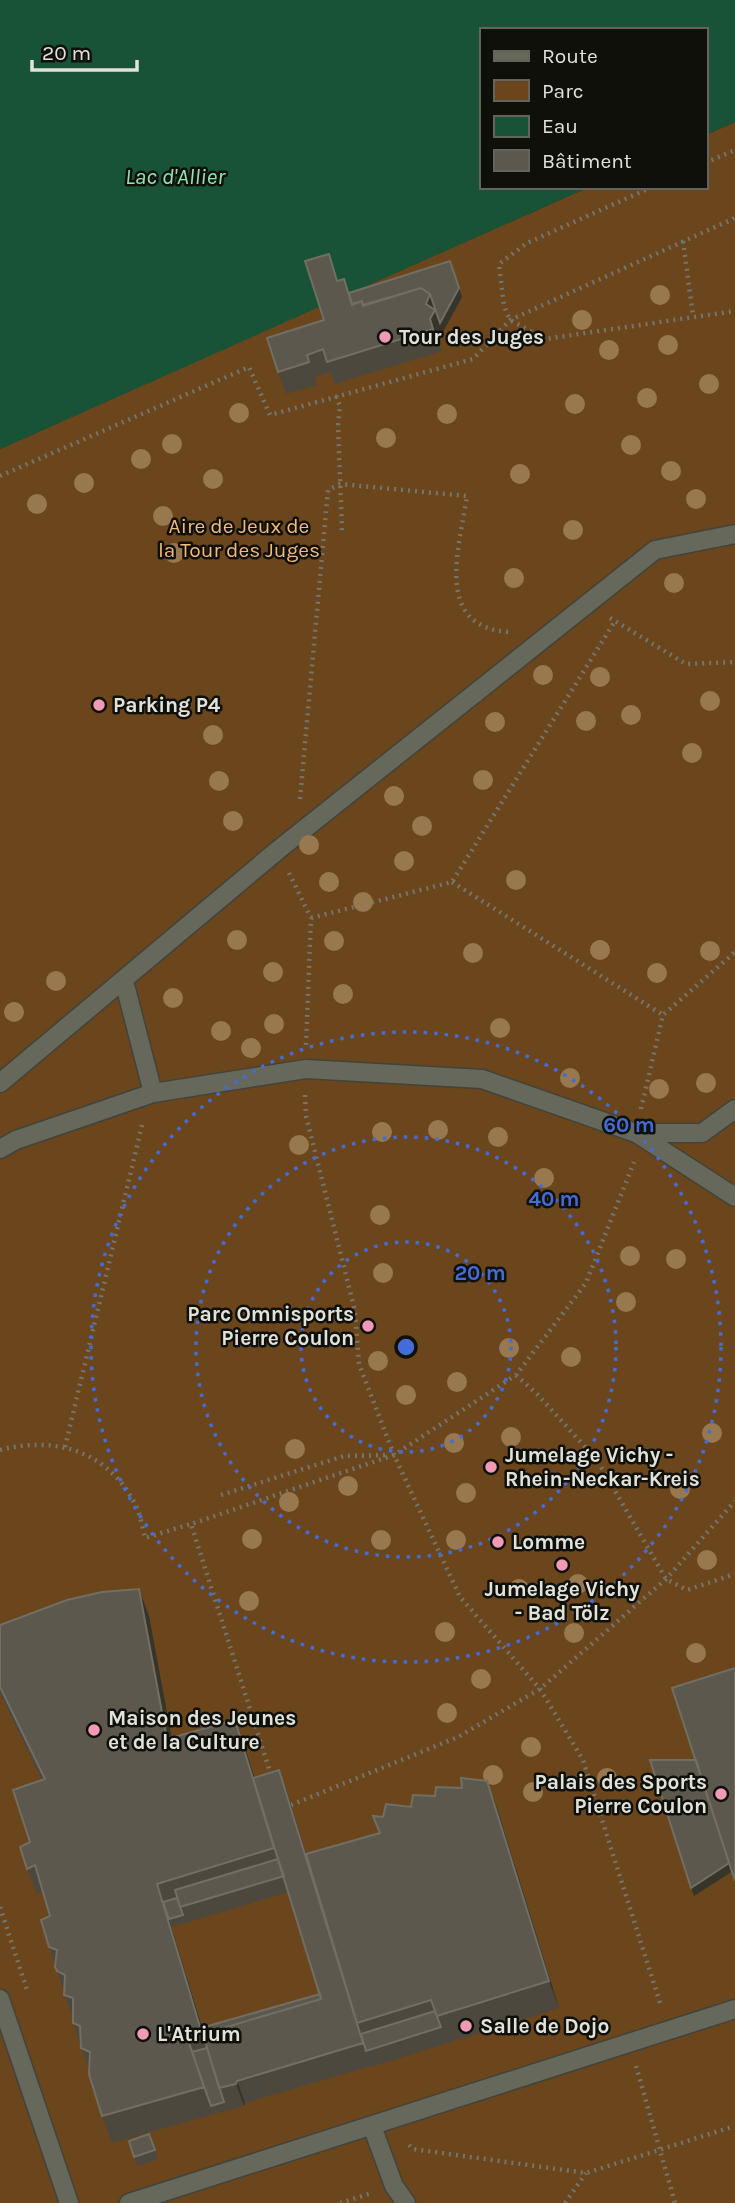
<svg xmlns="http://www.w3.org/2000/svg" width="735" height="2203" font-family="Karla,sans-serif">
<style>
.green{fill:#6b461c}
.water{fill:#195337}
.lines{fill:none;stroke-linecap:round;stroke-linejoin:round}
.lane-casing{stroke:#42433a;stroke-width:21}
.street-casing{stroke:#42433a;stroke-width:21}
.path{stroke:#74756b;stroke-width:4.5;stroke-dasharray:2 5;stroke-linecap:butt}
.lane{stroke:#66685b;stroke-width:18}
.street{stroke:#66685b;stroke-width:18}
.tree{fill:#98784f}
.wall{fill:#4c483d;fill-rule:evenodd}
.shaded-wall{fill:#373429}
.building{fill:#5c584e;stroke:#716e64;stroke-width:2}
.ring{fill:none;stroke:#446cd8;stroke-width:3.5;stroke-dasharray:3.5 7}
.poi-dot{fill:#f09ab5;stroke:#10100b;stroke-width:2.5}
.labels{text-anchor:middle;stroke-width:5;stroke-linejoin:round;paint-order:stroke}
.poi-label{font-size:21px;font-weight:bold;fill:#e1e2da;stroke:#10100b;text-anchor:start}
.park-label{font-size:21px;fill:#f5b978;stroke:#10100b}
.water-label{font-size:23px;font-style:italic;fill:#8fe4b5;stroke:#10100b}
.centre{fill:#446cd8;stroke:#10100b;stroke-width:3.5}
.ring-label{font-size:21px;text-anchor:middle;font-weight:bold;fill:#446cd8;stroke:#10100b;stroke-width:5;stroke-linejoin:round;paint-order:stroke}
</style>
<rect width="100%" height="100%" fill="#27281d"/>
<path class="green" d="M735,122V2203H0V449L320,306L337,276L343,296L589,187H705V135Z"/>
<path class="water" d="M0,0H735V122L705,135V30H481V187H589L0,449Z"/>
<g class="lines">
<g class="lane-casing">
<path id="lane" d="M124,981L153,1093
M636,1133H702L735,1109
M0,1999L69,2203
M372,2126L394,2186L406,2203
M129,2203L735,2009"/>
</g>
<g class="street-casing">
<path id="street" d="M0,1083L278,850L655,550L735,534
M0,1149L16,1140L153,1093L306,1069L482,1079L636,1133L735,1197"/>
</g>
<path class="path" d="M705,163L735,150
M652,187L527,243L499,264L504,306L510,320L545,339L735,311
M683,241L693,316
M336,396L340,406L338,425L342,531
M0,476L249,367L270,415L473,359L510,320L735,218
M610,618L686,664L735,662
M300,799L328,490L340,484L467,496C460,546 432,627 509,632
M289,873L311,918L306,1045
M452,882L663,1015
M311,918L452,882L615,621
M305,1095L306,1116L355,1311L359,1364L394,1455L460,1597L540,1689L583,1760L661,2006
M641,1109L663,1015L735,952
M516,1375L538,1395L597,1460L666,1579L687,1590L735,1574
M65,1447L142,1125
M0,1450C54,1436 106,1450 134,1502C140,1512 142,1527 145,1538L191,1524
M221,1495L344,1456L389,1455
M271,1775L191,1524L394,1455L516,1375L586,1283L634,1162
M291,1805L458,1737L540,1689L666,1579L735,1501
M0,1907L27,1990
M636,2066L675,2203
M409,2145L413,2149L586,2173L735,2126
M340,2203L369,2194
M565,2203L586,2173"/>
<use href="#lane" class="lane"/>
<use href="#street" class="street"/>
</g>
<g class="tree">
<circle cx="660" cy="295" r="10"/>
<circle cx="582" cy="320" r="10"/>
<circle cx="668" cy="345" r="10"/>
<circle cx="609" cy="350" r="10"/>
<circle cx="709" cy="384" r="10"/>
<circle cx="647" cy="398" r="10"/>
<circle cx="575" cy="404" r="10"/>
<circle cx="239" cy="413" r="10"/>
<circle cx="447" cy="414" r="10"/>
<circle cx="386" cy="438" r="10"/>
<circle cx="172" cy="444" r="10"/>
<circle cx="631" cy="445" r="10"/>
<circle cx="141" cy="459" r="10"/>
<circle cx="671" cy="471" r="10"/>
<circle cx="520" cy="474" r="10"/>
<circle cx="213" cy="479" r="10"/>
<circle cx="84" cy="483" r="10"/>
<circle cx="696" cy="499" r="10"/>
<circle cx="37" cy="504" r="10"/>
<circle cx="163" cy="516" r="10"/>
<circle cx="573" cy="530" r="10"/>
<circle cx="174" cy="553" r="10"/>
<circle cx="514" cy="578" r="10"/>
<circle cx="674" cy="583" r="10"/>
<circle cx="543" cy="675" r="10"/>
<circle cx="600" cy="677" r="10"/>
<circle cx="710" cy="701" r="10"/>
<circle cx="631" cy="715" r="10"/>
<circle cx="586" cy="721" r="10"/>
<circle cx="495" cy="722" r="10"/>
<circle cx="213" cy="735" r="10"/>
<circle cx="692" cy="753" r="10"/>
<circle cx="483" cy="780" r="10"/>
<circle cx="219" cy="781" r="10"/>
<circle cx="394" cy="796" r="10"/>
<circle cx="233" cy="821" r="10"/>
<circle cx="422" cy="826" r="10"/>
<circle cx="309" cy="845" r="10"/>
<circle cx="404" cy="861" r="10"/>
<circle cx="516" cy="880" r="10"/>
<circle cx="329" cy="882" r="10"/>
<circle cx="363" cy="902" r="10"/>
<circle cx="237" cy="940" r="10"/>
<circle cx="334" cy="941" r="10"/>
<circle cx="600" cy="950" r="10"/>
<circle cx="710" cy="951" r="10"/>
<circle cx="473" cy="953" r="10"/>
<circle cx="273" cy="972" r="10"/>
<circle cx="657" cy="973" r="10"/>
<circle cx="56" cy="981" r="10"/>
<circle cx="343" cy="994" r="10"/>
<circle cx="173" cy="998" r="10"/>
<circle cx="14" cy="1012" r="10"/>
<circle cx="274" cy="1024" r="10"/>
<circle cx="500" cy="1028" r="10"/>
<circle cx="221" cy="1031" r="10"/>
<circle cx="251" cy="1048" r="10"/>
<circle cx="570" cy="1078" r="10"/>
<circle cx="706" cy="1083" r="10"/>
<circle cx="659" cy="1089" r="10"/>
<circle cx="438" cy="1130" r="10"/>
<circle cx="382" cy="1132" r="10"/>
<circle cx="498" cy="1137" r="10"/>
<circle cx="299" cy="1145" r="10"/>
<circle cx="544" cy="1178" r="10"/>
<circle cx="380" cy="1215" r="10"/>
<circle cx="630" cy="1256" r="10"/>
<circle cx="676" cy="1259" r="10"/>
<circle cx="383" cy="1273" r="10"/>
<circle cx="626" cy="1302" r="10"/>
<circle cx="509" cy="1348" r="10"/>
<circle cx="571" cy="1357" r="10"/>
<circle cx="378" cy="1361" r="10"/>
<circle cx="457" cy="1382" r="10"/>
<circle cx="406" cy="1395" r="10"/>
<circle cx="712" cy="1433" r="10"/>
<circle cx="511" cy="1437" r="10"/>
<circle cx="454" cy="1443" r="10"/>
<circle cx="295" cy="1449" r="10"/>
<circle cx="348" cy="1486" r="10"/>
<circle cx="680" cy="1489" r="10"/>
<circle cx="466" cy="1493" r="10"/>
<circle cx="289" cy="1502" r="10"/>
<circle cx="252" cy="1539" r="10"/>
<circle cx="381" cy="1540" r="10"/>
<circle cx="456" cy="1540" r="10"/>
<circle cx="707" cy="1560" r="10"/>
<circle cx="578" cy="1584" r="10"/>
<circle cx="519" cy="1589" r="10"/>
<circle cx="249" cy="1601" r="10"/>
<circle cx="445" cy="1632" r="10"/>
<circle cx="574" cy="1633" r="10"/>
<circle cx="696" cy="1653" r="10"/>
<circle cx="481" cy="1679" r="10"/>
<circle cx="447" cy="1713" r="10"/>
<circle cx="531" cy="1747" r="10"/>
<circle cx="493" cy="1775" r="10"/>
<circle cx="607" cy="1778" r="10"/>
<circle cx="533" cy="1792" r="10"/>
</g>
<path class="wall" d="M344,279L349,293L462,297L438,341L442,351L335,384L330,372L315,377L317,385L286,394L278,372L324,320L338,281Z
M139,1589L149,1616L171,1738L245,1747L254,1777L287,1792L317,1891L380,1833L383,1817L435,1796L487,1781L497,1808L559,2008L371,2067V2066L245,2103L244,2106L214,2114L112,2143L102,2116L89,2071L73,2023V2019L49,1947L50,1916L43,1892L37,1895L27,1869L30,1842L42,1780L0,1693V1625ZM288,1892L320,1994L202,2027L170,1923L172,1927Z
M149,2134L158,2159L137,2166L134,2157Z"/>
<path class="shaded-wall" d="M450,261L462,297L438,341L426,304Z
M139,1589L149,1616L177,1766L167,1739Z
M235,1720L245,1747L284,1874L274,1848Z
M696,1760L733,1871L694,1896L691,1888Z
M279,1770L287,1792L358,2022L357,2023Z
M487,1781L497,1808L559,2008L549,1981Z
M157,1884L166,1910L206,2040L201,2030Z
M237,2081L245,2103L244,2106L236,2084Z"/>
<path class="building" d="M329,254L337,281L344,279L352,305L362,301L363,306L421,288L430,294L426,304L435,310L430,319L433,329L327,362L323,349L307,355L309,362L278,372L267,338L324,320L305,261Z
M450,261L459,288L440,323L430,294L421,288L363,305L362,301L352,304L349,293Z
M139,1589L167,1739L235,1720L274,1848L157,1884L201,2030L186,2034L204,2087L102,2116L89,2074L90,2052L81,2048L80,2026L73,2023V1998L64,1995L65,1975L57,1971L55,1967L57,1950L49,1947L41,1920L50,1916L35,1865L27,1869L20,1847L30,1842L13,1790L45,1779L0,1687V1625L67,1600L102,1592Z
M735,1668V1881L672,1688Z
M650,1760H696L729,1863L691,1888Z
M279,1770L363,2043L237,2081L236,2084L219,2088L203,2034L321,1999L253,1778Z
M461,1778L487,1781L549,1981L437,2016L431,2000L357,2023L306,1854L380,1833L373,1816L383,1817L386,1804L411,1807L413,1795L435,1796L436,1787L462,1788Z
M278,1859L284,1876L180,1907L175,1890Z
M177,1898L183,1915L169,1919L163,1902Z
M320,1994L321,1999L203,2034L201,2028Z
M435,2011L441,2027L366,2051L361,2034Z
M207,2048L224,2102L211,2106L192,2052Z
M149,2134L155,2150L134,2157L129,2141Z"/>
<g class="ring">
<circle cx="406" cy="1347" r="105"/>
<circle cx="406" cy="1347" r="210"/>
<circle cx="406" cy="1347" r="315"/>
</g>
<g class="poi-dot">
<circle cx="385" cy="337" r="7"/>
<circle cx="99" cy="705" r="7"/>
<circle cx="368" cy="1326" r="7"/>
<circle cx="491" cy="1467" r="7"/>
<circle cx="498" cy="1542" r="7"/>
<circle cx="562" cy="1565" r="7"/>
<circle cx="94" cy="1730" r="7"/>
<circle cx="721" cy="1794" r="7"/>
<circle cx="466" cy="2026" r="7"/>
<circle cx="143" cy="2034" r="7"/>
</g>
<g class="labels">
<g class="poi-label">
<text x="399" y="344">Tour des Juges</text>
<text x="113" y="712">Parking P4</text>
<text x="354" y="1321" text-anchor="end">Parc Omnisports<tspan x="354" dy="24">Pierre Coulon</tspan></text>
<text x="505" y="1462">Jumelage Vichy -<tspan x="505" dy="24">Rhein-Neckar-Kreis</tspan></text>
<text x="512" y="1549">Lomme</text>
<text x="562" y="1596" text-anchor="middle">Jumelage Vichy<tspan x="562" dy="24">- Bad Tölz</tspan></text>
<text x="108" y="1725">Maison des Jeunes<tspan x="108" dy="24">et de la Culture</tspan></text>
<text x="707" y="1789" text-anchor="end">Palais des Sports<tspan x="707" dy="24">Pierre Coulon</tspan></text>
<text x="480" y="2033">Salle de Dojo</text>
<text x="157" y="2041">L'Atrium</text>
</g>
<g class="park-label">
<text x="239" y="533">Aire de Jeux de<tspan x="239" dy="24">la Tour des Juges</tspan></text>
</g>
<g class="water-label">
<text x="175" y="184">Lac d'Allier</text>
</g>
</g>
<circle cx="406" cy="1347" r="10" class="centre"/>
<g class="ring-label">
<text x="629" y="1132">60 m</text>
<text x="554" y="1206">40 m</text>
<text x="480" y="1280">20 m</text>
</g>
<rect x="480" y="28" width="228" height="161" fill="#10100b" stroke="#64645e" stroke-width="2"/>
<rect x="494" y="51" width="35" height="10" fill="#66685b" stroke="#64645e" stroke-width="2"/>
<text x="542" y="63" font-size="21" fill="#e1e2da">Route</text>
<rect x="494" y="80" width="35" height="21" fill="#6b461c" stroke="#64645e" stroke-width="2"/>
<text x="542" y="98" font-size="21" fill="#e1e2da">Parc</text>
<rect x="494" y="116" width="35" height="21" fill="#195337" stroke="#64645e" stroke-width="2"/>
<text x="542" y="133" font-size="21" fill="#e1e2da">Eau</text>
<rect x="494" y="150" width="35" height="21" fill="#5c584e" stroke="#64645e" stroke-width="2"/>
<text x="542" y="168" font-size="21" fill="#e1e2da">Bâtiment</text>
<path d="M32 60v10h105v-10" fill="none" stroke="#e1e2da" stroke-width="3.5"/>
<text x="42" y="60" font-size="21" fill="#e1e2da" stroke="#10100b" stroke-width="5" paint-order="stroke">20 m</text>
</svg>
